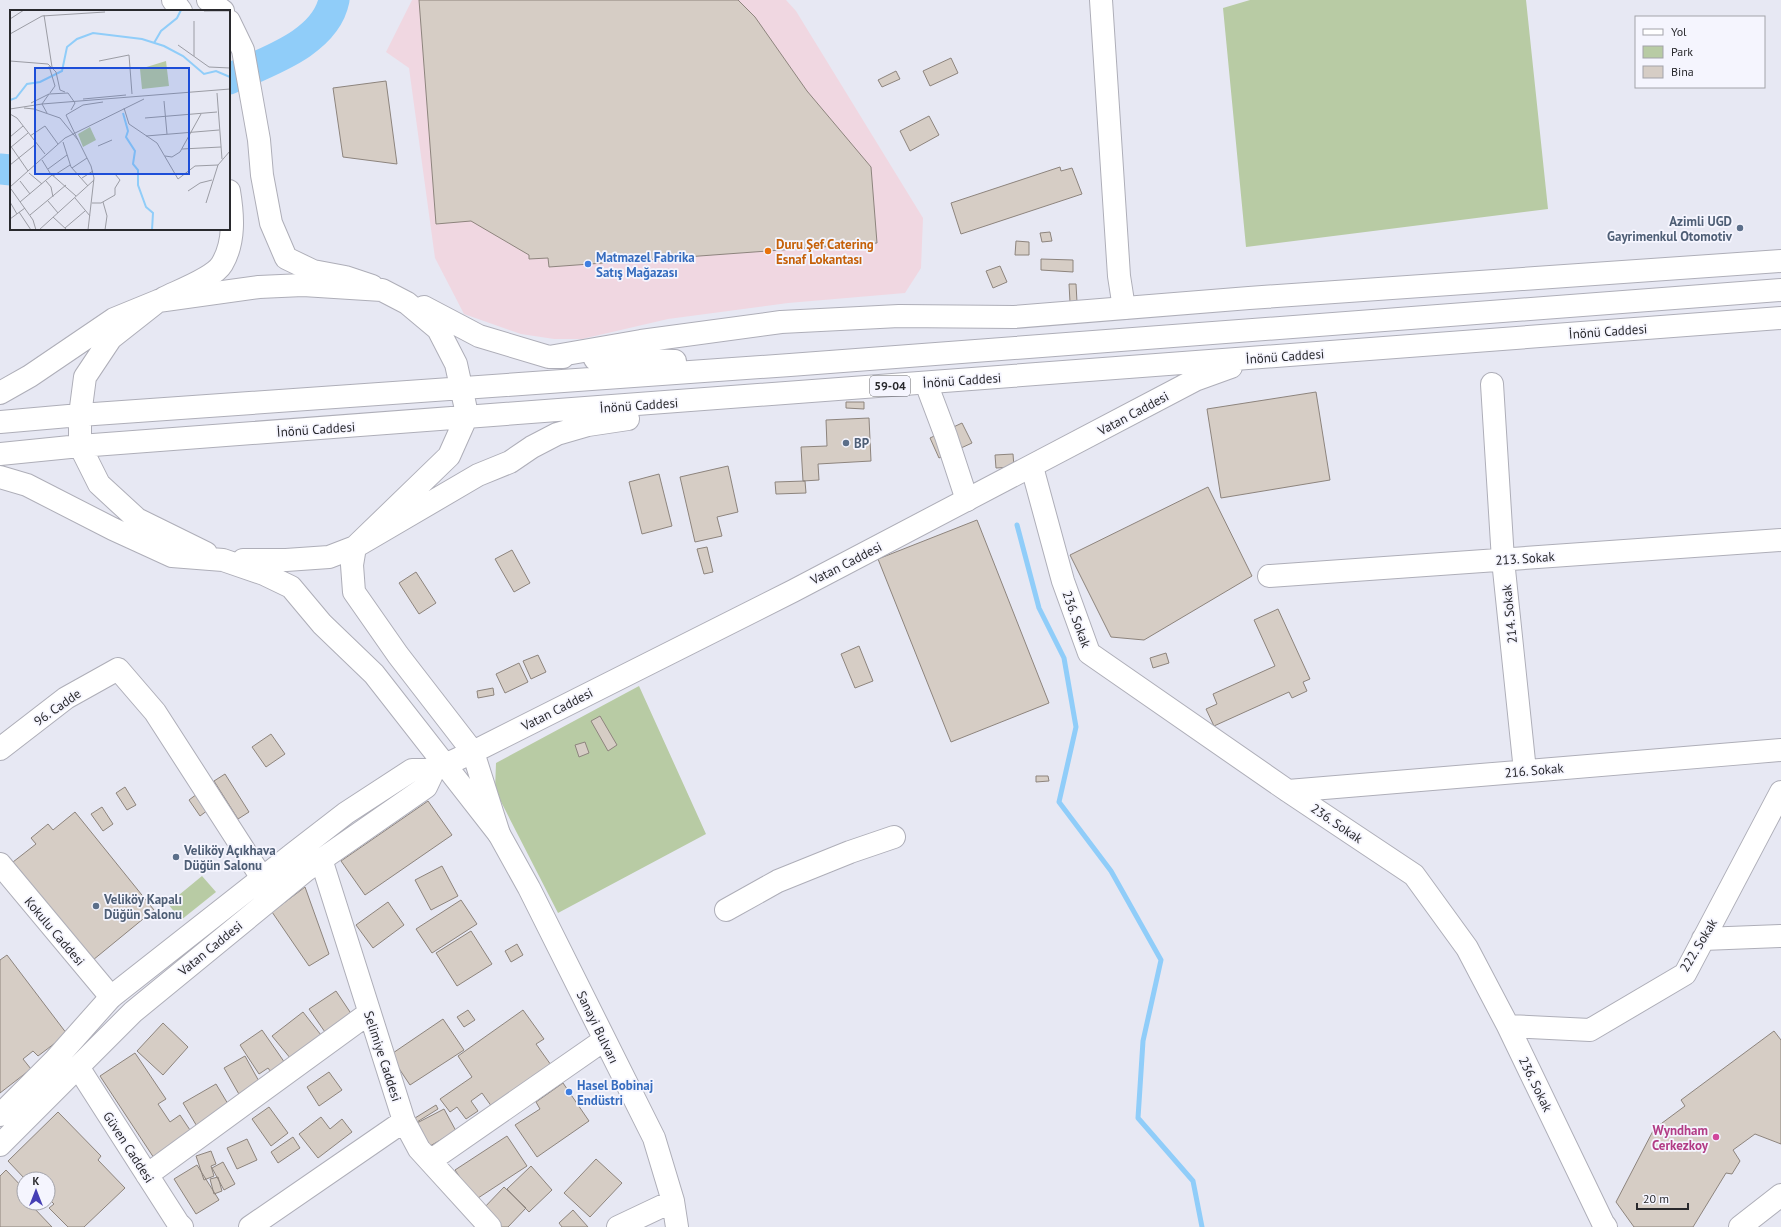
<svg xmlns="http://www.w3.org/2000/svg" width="1781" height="1227" font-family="'PT Sans',sans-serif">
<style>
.industrial{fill:#f0d7e1}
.green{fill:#b8cba4}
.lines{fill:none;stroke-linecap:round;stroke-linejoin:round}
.stream{stroke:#90cdf9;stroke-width:5}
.river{stroke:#90cdf9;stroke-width:31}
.building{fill:#d6cdc5;stroke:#8d847d}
.minor-casing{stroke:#aeaeb8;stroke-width:24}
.major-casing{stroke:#aeaeb8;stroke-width:24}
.minor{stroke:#fff;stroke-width:22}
.major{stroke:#fff;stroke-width:22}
.service-dot{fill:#5c6f8a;stroke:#f5f5fe;stroke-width:1.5}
.food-dot{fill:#e8710a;stroke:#f5f5fe;stroke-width:1.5}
.shop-dot{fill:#3f7fe0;stroke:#f5f5fe;stroke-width:1.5}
.hotel-dot{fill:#d1479c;stroke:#f5f5fe;stroke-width:1.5}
.labels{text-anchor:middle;stroke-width:3.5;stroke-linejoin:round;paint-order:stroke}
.shield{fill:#f5f5fe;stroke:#66666c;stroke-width:1}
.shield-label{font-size:12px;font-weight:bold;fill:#29292d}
.service-label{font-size:13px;font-weight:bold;fill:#4e5e75;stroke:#f5f5fe;text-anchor:start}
.food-label{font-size:13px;font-weight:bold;fill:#c56008;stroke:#f5f5fe;text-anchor:start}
.shop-label{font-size:13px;font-weight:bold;fill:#366cbe;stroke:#f5f5fe;text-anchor:start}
.street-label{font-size:13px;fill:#29292d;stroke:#f5f5fe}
.hotel-label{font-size:13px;font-weight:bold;fill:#b23c85;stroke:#f5f5fe;text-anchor:end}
.inset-river{fill:none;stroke:#90cdf9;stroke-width:2}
.inset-road{fill:none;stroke:#9b9ca4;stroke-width:1}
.view{fill:#1d4ed8;fill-opacity:0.15;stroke:#1d4ed8;stroke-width:2}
.inset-edge{fill:none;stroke:#29292d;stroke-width:2}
</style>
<rect width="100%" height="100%" fill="#e7e8f3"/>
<path class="industrial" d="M412,0H786L796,11L923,218L921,268L905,293L788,303L668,319L582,339H554L521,334L464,314L435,258L409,68L386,52Z"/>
<path class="green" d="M1250,0H1526L1548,209L1246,247L1223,8Z
M639,686L706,834L558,913L495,790L496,763Z
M202,876L216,892L181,920L168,904Z"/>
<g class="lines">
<path class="stream" d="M1017,525L1039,608L1064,658L1076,727L1059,802L1111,871L1161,960L1143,1041L1138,1118L1193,1181L1202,1227"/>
<path class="river" d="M229,79C265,62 325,44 334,0
M0,169L11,170"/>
</g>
<path class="building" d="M419,0H738L755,17L807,91L871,167L877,243L549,267L548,258L529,259V255L471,221L436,224Z
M951,58L958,73L930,86L923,71Z
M896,71L900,79L882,87L878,80Z
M386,81L397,164L343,157L333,88Z
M929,116L939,135L910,151L900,131Z
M1060,167L1061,171L1072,168L1082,194L961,234L951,203Z
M1050,232L1052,241L1042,242L1040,233Z
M1016,241L1029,242V255H1015Z
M1041,259L1073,260V272L1041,270Z
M1000,266L1007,282L993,288L986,271Z
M1069,284H1076L1077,302H1070Z
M1316,392L1330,480L1221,498L1207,409Z
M846,402H864V409L846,408Z
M869,418L871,461L818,464L819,480L803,481L801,447L827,446L826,420Z
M962,423L972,443L939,458L930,438Z
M1013,454L1014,467L996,468L995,455Z
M728,466L738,512L717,517L722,536L695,542L680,477Z
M659,474L672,526L642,534L629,482Z
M805,481L806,493L776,494L775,482Z
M1208,487L1252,576L1144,640L1111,637L1070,555Z
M977,520L1049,703L951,742L878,559Z
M707,547L713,572L704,574L697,549Z
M512,550L530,583L514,592L495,559Z
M416,572L436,603L419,614L399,583Z
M1278,609L1310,679L1303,682L1307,691L1292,698L1289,692L1214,726L1206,709L1217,704L1213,694L1275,666L1254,620Z
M859,646L873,681L855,688L841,654Z
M1166,653L1169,663L1153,668L1150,658Z
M538,655L546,672L531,679L523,661Z
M519,663L528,682L505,693L496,674Z
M493,688L494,695L478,698L477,691Z
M600,716L617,745L608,751L591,721Z
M271,734L285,754L266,767L252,747Z
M585,742L589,753L579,757L575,745Z
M225,774L249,812L238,819L214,781Z
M1036,776H1048L1049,781L1036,782Z
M125,787L136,805L127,810L116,793Z
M197,794L208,810L200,816L189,800Z
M428,801L452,835L365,895L341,861Z
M102,807L113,824L103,831L91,814Z
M75,812L154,910L93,960L13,862L36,844L31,838L48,824L53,830Z
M442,866L458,896L431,910L415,880Z
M305,887L329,954L309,966L272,912Z
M461,900L477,924L432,953L416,929Z
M388,902L404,925L373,948L356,925Z
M471,931L492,964L457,986L436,953Z
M517,944L523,955L511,962L505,951Z
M7,955L67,1034L38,1056L33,1051L23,1059L31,1069L0,1093V960Z
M336,991L352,1015L325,1032L309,1009Z
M468,1010L475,1020L464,1027L457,1017Z
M523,1010L544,1039L536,1044L551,1065L492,1107L482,1093L471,1101L478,1111L466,1119L457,1107L450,1112L440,1099L472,1077L458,1056Z
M303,1012L321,1035L291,1059L272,1036Z
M443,1019L464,1050L410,1085L390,1055Z
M163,1023L188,1047L163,1075L137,1051Z
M262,1030L285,1063L271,1072L268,1068L259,1074L240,1045Z
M1774,1031L1781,1040V1144L1755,1134L1733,1150L1740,1161L1732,1174L1726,1173L1693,1227H1634L1616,1202L1654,1129L1685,1106L1681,1100Z
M135,1053L166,1099L158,1104L170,1122L180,1115L192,1133L154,1158L100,1076Z
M245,1056L261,1085L240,1096L224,1068Z
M329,1072L342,1090L319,1106L307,1087Z
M563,1083L589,1121L537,1157L515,1125L540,1109L536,1102Z
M216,1084L231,1109L198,1128L183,1103Z
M436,1105L438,1109L417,1122L415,1118Z
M269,1107L288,1133L271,1146L252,1119Z
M444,1109L456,1131L430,1146L417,1123Z
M58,1112L101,1156L98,1160L125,1188L84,1227H68L49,1208L54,1204L48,1198V1179H25L8,1161Z
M321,1117L330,1129L342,1119L352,1132L318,1158L299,1134Z
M507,1136L527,1166L475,1200L455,1170Z
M293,1137L300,1148L278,1163L271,1152Z
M247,1139L257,1160L237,1169L227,1148Z
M211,1151L216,1164L211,1166L214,1176L204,1180L196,1156Z
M596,1159L622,1183L590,1217L564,1193Z
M223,1162L235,1184L224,1190L212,1168Z
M197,1165L219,1200L196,1214L174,1179Z
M531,1166L552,1190L529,1212L507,1189Z
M6,1170L24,1189V1203H37L33,1207L52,1227H0V1176Z
M218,1177L222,1191L214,1194L210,1179Z
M504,1187L526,1208L508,1227H500L482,1210Z
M573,1210L588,1227H562L559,1223Z"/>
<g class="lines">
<g class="minor-casing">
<path id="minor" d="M173,0L181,11
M208,0L223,11
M1101,0L1119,276L1124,308
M229,21L243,50L259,140L262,175L271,223L286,258L313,271L345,277L372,286
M164,298C178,291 214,278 222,264C235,242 233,215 229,191
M926,383L946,436L967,500
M1492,384L1503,560L1525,771
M1032,467L1063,581L1089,653L1288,791L1414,875L1467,948L1508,1026L1603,1223L1606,1227
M1269,576L1781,540
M0,749L66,698L118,669L155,712L262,878
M1288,791L1781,750
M499,834L529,888L654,1138L673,1201L677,1227
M321,859L404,1121L419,1149L490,1227
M0,864L111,997
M726,910L778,881L850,852L894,837
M1703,939L1781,936
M1508,1026L1590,1030L1685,974L1781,792
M78,1067L178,1223L182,1227
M430,1161L604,1040
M147,1175L369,1013
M250,1227L404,1121
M618,1227L673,1201
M1740,1227L1781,1195"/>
</g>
<g class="major-casing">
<path id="major" d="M158,301L111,338L85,377L80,415V446L99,484L137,519L206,553
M424,307L479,336L549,357H563
M549,357L641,341L781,322L899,316L1014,317L1249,298L1781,261
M595,359L675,361
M0,393L30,376L114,319L158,301L259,287L303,285L382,290L407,303L438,329L456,364L465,405L466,418L449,456L355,547L329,557L286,560H243
M0,422L80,415L790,365L1781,290
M0,454L80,446L1781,318
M0,477L27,485L113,529L172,556L223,560L264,574L291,587L322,624L374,674L499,834L473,752L398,655L354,592L352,565L355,547L478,475L510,462L532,447L557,434L588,425L628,419
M0,1115L55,1060L111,997L293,854L346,813L412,770H434L473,752L793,591L1195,380L1231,367
M0,1145L133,1012L305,871L426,787L434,770"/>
</g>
<use href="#minor" class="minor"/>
<use href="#major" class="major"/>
</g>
<g class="service-dot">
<circle cx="1740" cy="228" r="4"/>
<circle cx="846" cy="443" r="4"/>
<circle cx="176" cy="857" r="4"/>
<circle cx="96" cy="906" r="4"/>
</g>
<circle class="food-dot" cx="768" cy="251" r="4"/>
<g class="shop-dot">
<circle cx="588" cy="264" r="4"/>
<circle cx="569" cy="1092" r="4"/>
</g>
<circle class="hotel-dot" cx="1716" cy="1137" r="4"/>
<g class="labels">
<rect class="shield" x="870" y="376" width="40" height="20" rx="3"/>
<g class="shield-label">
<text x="890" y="390">59-04</text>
</g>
<g class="service-label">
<text x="1732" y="226" text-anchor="end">Azimli UGD<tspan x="1732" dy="15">Gayrimenkul Otomotiv</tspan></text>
<text x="854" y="448">BP</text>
<text x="184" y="855">Veliköy Açıkhava<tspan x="184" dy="15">Düğün Salonu</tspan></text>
<text x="104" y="904">Veliköy Kapalı<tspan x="104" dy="15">Düğün Salonu</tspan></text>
</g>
<g class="food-label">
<text x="776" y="249">Duru Şef Catering<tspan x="776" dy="15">Esnaf Lokantası</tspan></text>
</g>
<g class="shop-label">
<text x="596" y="262">Matmazel Fabrika<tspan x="596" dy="15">Satış Mağazası</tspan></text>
<text x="577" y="1090">Hasel Bobinaj<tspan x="577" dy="15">Endüstri</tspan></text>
</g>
<g class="street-label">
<text transform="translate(1608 331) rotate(-4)" y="5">İnönü Caddesi</text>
<text transform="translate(1285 356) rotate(-4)" y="5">İnönü Caddesi</text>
<text transform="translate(962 380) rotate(-4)" y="5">İnönü Caddesi</text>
<text transform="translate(639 405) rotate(-4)" y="5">İnönü Caddesi</text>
<text transform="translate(1133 413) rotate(-28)" y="5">Vatan Caddesi</text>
<text transform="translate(316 429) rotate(-4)" y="5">İnönü Caddesi</text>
<text transform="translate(1525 558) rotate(-4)" y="5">213. Sokak</text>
<text transform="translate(846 563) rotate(-27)" y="5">Vatan Caddesi</text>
<text transform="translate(1509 614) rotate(-96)" y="5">214. Sokak</text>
<text transform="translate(1077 619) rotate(70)" y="5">236. Sokak</text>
<text transform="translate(57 707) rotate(-35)" y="5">96. Cadde</text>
<text transform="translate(557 709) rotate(-27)" y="5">Vatan Caddesi</text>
<text transform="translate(1534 770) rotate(-5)" y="5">216. Sokak</text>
<text transform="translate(1337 823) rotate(34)" y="5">236. Sokak</text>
<text transform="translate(55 931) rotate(50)" y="5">Kokulu Caddesi</text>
<text transform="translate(1698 945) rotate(-59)" y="5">222. Sokak</text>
<text transform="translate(210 948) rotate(-39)" y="5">Vatan Caddesi</text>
<text transform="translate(598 1027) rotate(64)" y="5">Sanayi Bulvarı</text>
<text transform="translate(383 1056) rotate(72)" y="5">Selimiye Caddesi</text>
<text transform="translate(1536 1084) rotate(64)" y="5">236. Sokak</text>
<text transform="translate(129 1147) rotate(57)" y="5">Güven Caddesi</text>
</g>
<g class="hotel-label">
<text x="1708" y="1135">Wyndham<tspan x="1708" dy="15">Cerkezkoy</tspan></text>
</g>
</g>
<g transform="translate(10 10)">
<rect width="220" height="220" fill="#e7e8f3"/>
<path d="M156,51L159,76L132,79L130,59ZM80,117L86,130L73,137L68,124Z" fill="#b8cba4"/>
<path class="inset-river" d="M144,33L151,21L167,8L171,0M0,90L6,88L17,74L30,72L52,61L57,37L67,29L83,23L132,29L154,36L173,46L194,64L206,61L220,67M113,103L118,121L116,127L125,141L123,154L128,160V175L136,197L143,203L142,220"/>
<path class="inset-road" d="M194,1H220M34,5L42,57M0,9L14,0M184,11V46M0,24L32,6L95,2M168,35L199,57L220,58M0,51L38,54L46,62L50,80L55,82M89,51L119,45L122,84M39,56L45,76L40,83M207,83L212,149M73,89L116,85M154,91L157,124M21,93L39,84L58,83L65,93L61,100M14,98L24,99L50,108L68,130L56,105L73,95L93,92M114,98L119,114L147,133L168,169L185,156L208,155M0,99L32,94L220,79M37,103L32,94L39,84M0,104L7,108L35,144M135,108L207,102M20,126L35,116L48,134M136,126L209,120M0,127L13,116M68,130L81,156L84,168L78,220M53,132L61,157L78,176M0,135L18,161M88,136L102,130M0,138L18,123M172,139L211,137M155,146L162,147L170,142L191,104M32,150L40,163L66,186M0,155L26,134M62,158L77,148M38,159L57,145M19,163L32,174M43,166L60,155M72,168L83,161M10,171L20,184M36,171L41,177L43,187M0,177L55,128L134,89M1,179L23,210L26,220M178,181L190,173L202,170M65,188L80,206M38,191L48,203M0,192L7,204M10,192L42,165M93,192L97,206L95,220M82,193H91L105,185V178L110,170L105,164M196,193L208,155L220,141M9,202L21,220M20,205L56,175M43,207L57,220M0,209L15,198M55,218L75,201M29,220L84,170"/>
<path class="view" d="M25,58H179V164H25Z"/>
<rect width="220" height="220" class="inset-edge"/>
</g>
<rect x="1635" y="16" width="130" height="72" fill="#f5f5fe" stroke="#a3a3aa"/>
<rect x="1643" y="29" width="20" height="6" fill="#ffffff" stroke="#a3a3aa"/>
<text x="1671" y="36" font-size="12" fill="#29292d">Yol</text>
<rect x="1643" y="46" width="20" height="12" fill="#b8cba4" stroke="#a3a3aa"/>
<text x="1671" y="56" font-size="12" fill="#29292d">Park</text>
<rect x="1643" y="66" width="20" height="12" fill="#d6cdc5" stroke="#a3a3aa"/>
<text x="1671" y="76" font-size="12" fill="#29292d">Bina</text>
<g transform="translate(36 1191)"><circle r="19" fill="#f5f5fe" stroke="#a3a3aa"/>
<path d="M0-3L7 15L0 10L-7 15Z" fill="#463fb5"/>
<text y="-6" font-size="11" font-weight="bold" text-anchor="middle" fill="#29292d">K</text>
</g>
<path d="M1637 1203v6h51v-6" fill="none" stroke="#29292d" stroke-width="2"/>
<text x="1643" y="1203" font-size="12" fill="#29292d" stroke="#f5f5fe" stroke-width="3" paint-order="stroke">20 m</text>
</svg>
